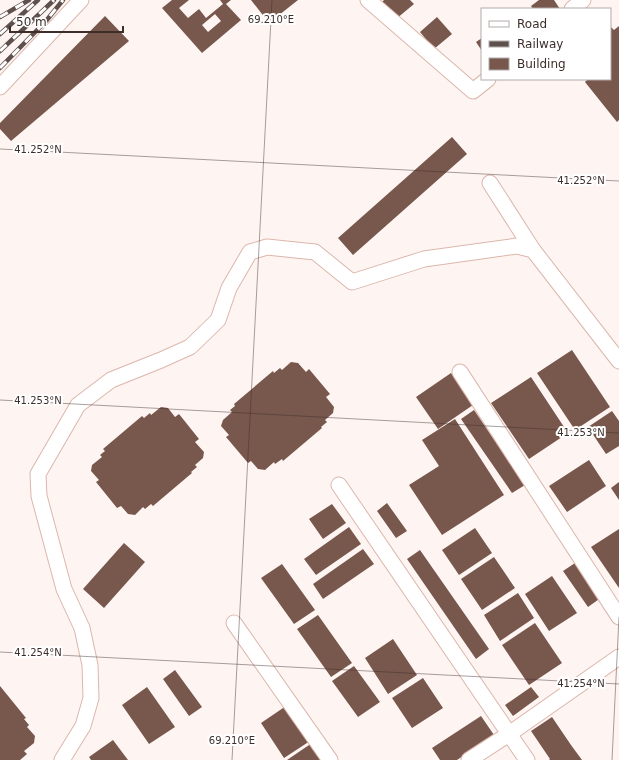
<svg xmlns="http://www.w3.org/2000/svg" width="619" height="760" font-family="'DejaVu Sans',sans-serif">
<style>
.building{fill:#78574d;fill-rule:evenodd}
.lines{fill:none;stroke-linecap:round;stroke-linejoin:round}
.minor-casing{stroke:#dcb6ab;stroke-width:17}
.minor{stroke:#fff;stroke-width:15}
.rail-casing{stroke:#5e504c;stroke-width:4.5}
.rail{stroke:#fff;stroke-width:3;stroke-dasharray:9;stroke-linecap:butt}
.ticks{fill:none;stroke:#3d2e2a;stroke-width:1;stroke-opacity:0.45}
.ticks-label{font-size:10px;text-anchor:middle;fill:#3d2e2a;stroke:#fff;stroke-width:4;stroke-linejoin:round;paint-order:stroke}
</style>
<rect width="100%" height="100%" fill="#fef5f3"/>
<path class="building" d="M172,0H189L179,8L188,18L199,9L206,18L223,4L220,0H231L226,4L241,20L202,53L162,8ZM215,14L221,21L208,32L202,25Z
M251,0H298L269,23Z
M384,0H410L414,4L396,19L382,2Z
M539,0H554L560,9H533L531,6Z
M105,16L129,41L11,141L0,129V123Z
M437,17L452,34L434,49L420,32Z
M619,26V120L617,122L585,82L587,80L586,79H610V28L611,27L614,30Z
M482,38V51L476,42Z
M452,137L467,154L353,255L338,238Z
M572,350L610,407L575,430L537,373Z
M291,362L298,363L306,372L309,369L330,394L326,397L334,407L333,413L325,420L327,422L321,427L322,428L283,461L282,459L275,464L274,462L265,470L258,469L251,461L248,463L226,437L229,435L221,426L223,420L232,412L230,410L235,406L234,404L273,371L274,373L280,368L282,370Z
M451,373L473,405L438,429L416,397Z
M531,377L568,433L529,459L491,403Z
M161,407L168,408L175,417L179,414L199,439L195,442L204,452L203,458L195,465L197,467L191,472L192,473L153,506L151,504L145,509L143,507L135,515L128,514L121,506L117,508L96,482L99,480L91,471L92,465L102,457L100,455L105,451L103,449L142,416L144,418L150,413L151,415Z
M474,410L525,485L512,493L461,419Z
M612,411L619,421V446L606,454L588,427Z
M455,419L504,495L442,535L409,485L439,466L422,440Z
M589,460L606,486L567,512L549,486Z
M619,482V500L611,488Z
M387,503L407,531L396,538L377,511Z
M332,504L346,523L323,539L309,519Z
M349,527L361,544L316,575L304,559Z
M475,528L492,553L459,575L442,550Z
M619,529V588L591,547Z
M124,543L145,562L104,608L83,589Z
M363,549L374,564L323,599L313,584Z
M420,550L489,649L476,659L407,559Z
M494,557L515,588L482,610L461,579Z
M578,561L602,597L588,607L563,571Z
M282,564L315,610L294,624L261,578Z
M552,576L577,613L549,631L525,594Z
M518,593L534,618L500,641L484,615Z
M318,615L352,663L331,677L297,629Z
M535,623L562,663L529,685L502,645Z
M393,639L417,675L388,694L365,658Z
M354,666L380,702L358,717L332,681Z
M175,670L202,707L189,716L163,679Z
M423,678L443,708L412,728L392,698Z
M0,686L26,718L24,719L29,725L27,727L35,736L34,743L24,751L27,754L20,760H0Z
M147,687L175,727L149,744L122,705Z
M531,687L539,697L513,716L505,705Z
M286,706L310,741L284,758L261,723Z
M481,716L494,735L457,760H440L432,748Z
M552,717L571,745L582,760H549L550,759L531,731Z
M113,740L128,760H91L89,757Z
M312,743L324,760H287Z"/>
<g class="lines">
<g class="minor-casing">
<path id="minor" d="M368,0L473,91L488,79
M572,9L583,0
M0,87L81,0
M490,183L533,250
M460,372L619,617
M339,485L527,760
M234,623L330,760
M62,760L83,726L91,698L90,665L82,628L64,589L39,496L38,474L78,405L111,380L161,360L190,347L218,320L229,288L250,252L267,247L315,252L352,282L424,259L517,246L533,250L619,361
M469,760L509,734L619,657"/>
</g>
<use href="#minor" class="minor"/>
<g class="rail-casing">
<path id="rail" d="M0,17L29,0
M0,34L38,0
M0,51L54,0
M0,68L46,21L63,0"/>
</g>
<use href="#rail" class="rail"/>
</g>
<path class="ticks" d="M0,149L619,181M0,400L619,433M0,652L619,684M232,760L272,0M612,760L619,617"/>
<g class="ticks-label">
<text x="271" y="23">69.210°E</text>
<text x="38" y="153">41.252°N</text>
<text x="581" y="184">41.252°N</text>
<text x="38" y="404">41.253°N</text>
<text x="581" y="436">41.253°N</text>
<text x="38" y="656">41.254°N</text>
<text x="581" y="687">41.254°N</text>
<text x="232" y="744">69.210°E</text>
</g>
<rect x="481" y="8" width="130" height="72" fill="#ffffff" stroke="#b1abaa"/>
<rect x="489" y="21" width="20" height="6" fill="#ffffff" stroke="#b1abaa"/>
<text x="517" y="28" font-size="12" fill="#3d2e2a">Road</text>
<rect x="489" y="41" width="20" height="6" fill="#5e504c" stroke="#b1abaa"/>
<text x="517" y="48" font-size="12" fill="#3d2e2a">Railway</text>
<rect x="489" y="58" width="20" height="12" fill="#78574d" stroke="#b1abaa"/>
<text x="517" y="68" font-size="12" fill="#3d2e2a">Building</text>
<path d="M10 26v6h113v-6" fill="none" stroke="#3d2e2a" stroke-width="2"/>
<text x="16" y="26" font-size="12" fill="#3d2e2a" stroke="#ffffff" stroke-width="3" paint-order="stroke">50 m</text>
</svg>
